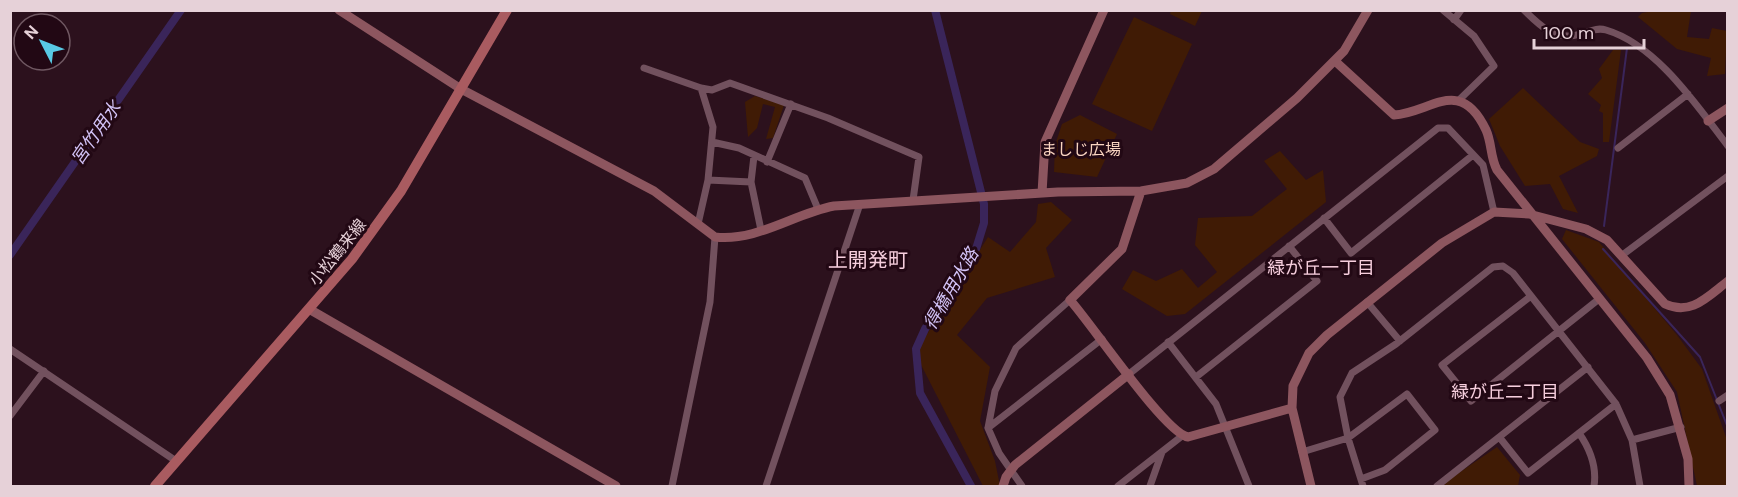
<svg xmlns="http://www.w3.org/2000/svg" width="1738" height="497" font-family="'DM Sans','Noto Sans JP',sans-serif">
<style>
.green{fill:#401b05}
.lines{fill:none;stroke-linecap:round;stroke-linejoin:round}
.stream{stroke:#3a255a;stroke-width:2}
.canal{stroke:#3a255a;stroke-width:8}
.street{stroke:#72515e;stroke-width:7}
.secondary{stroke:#8d565f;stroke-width:9}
.primary{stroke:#a95b60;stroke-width:10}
.labels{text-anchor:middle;stroke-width:6;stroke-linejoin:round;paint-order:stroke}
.park-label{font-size:16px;fill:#fad5c1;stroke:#220814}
.street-label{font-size:16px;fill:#e6d1d8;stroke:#220814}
.water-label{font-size:18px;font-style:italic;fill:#d2c2f6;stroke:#220814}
.neighbourhood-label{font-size:18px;fill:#f6cedd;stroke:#220814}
.quarter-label{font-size:20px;fill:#f6cedd;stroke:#220814}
</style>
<rect width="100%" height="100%" fill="#2c111d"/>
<path class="green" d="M1659,10L1691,11L1687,37L1709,39L1712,28L1727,31L1725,74L1707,76L1711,58L1677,49L1638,17L1642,13Z
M1171,11V10L1202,11L1195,26L1170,14Z
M1134,17L1192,44L1152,131L1092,104Z
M1613,50H1621L1609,142H1603V113L1599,111L1601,105L1588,94L1602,78L1599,69Z
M1523,88L1580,142L1599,149L1597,156L1559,176L1578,213L1563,209L1550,184L1525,186L1500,146L1489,119Z
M755,96L784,105L773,138L766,139L775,107L763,104L757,128L748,137L745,102Z
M1080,115L1117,134L1097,177L1054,172L1055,145L1062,124Z
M1280,151L1306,180L1323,170L1326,202L1185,314L1167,316L1122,289L1133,270L1156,281L1182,269L1198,288L1217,272L1195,245L1198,218L1252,216L1287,189L1264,161Z
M1051,202L1072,220L1046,248L1055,277L987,298L957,335L990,367L980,421L995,461L1000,486H983L915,353L988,237L1010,252L1036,222L1038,204Z
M1566,230L1599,242L1677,335L1702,369L1727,440V486H1697L1677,392L1645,343L1562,239Z
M1497,447L1520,475L1518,486H1445L1444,483Z"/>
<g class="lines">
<path class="stream" d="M1604,226L1627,48
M1603,249L1700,357L1728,428"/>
<path class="canal" d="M935,10L984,204V223L976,249L925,329L916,349L920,393L971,486
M10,255L181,10"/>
<path class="street" d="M1443,10L1474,36L1494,66L1458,101
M1524,10C1540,26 1556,42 1580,34C1589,32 1596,27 1606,30C1657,45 1697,106 1728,146
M1454,20L1461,10
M644,68L701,88L712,90L730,83L828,118L919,157L913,200
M712,142L739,148L805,178L818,209
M1618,148L1688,94
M754,156L751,182L761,230
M767,162L791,104
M708,180L751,182
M1324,218L1351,253L1473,155
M698,224L708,180L713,127L701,88
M1621,256L1728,176
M1531,296L1442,365L1471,401L1599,299
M1367,302L1400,341
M1168,342L1216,404L1249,486
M10,349L176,461
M1129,374L1438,128H1448L1483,165L1494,212
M1196,377L1317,281L1289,246
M1719,401L1728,395
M10,416L44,371
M988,428L1102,339
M1579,433C1590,449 1597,467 1594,486
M1500,438L1528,473L1616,404
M1632,440L1681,427
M1302,452L1348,438L1407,394L1435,430L1385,470L1361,479
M672,486L710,302L715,237
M766,486L860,204
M1022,486L999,453L988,428L995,391L1016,348L1070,300
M1118,486L1182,436
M1150,486L1162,452
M1363,486L1348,438L1340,397L1352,373L1396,344L1493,267L1503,266L1513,273L1616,404L1632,440L1640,486
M1437,486L1588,367"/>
<path class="secondary" d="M339,10L461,89L654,191L715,237C757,242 795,213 834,206L1058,192L1141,191L1187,183L1214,169L1297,98L1344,51L1368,10
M1335,61L1394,115C1430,113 1460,75 1486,130C1492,143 1490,157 1497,170L1647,358L1670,395L1688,459L1689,486
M1708,121L1728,108
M1141,191L1122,249L1070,300C1091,323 1165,433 1188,437L1292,408
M1042,193L1045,142L1104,10
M309,309L616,486
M1003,486L1006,477L1015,465L1129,374
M1311,486L1292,408L1293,386L1309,353L1327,335L1442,243L1494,212L1529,214L1586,229L1607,240L1665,304C1691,316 1707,297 1728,281"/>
<path class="primary" d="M155,486L352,259L401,191L507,10"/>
</g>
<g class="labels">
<g class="park-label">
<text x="1081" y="155">ましじ広場</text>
</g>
<g class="street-label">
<text transform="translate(337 252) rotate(-51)" y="6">小松鶴来線</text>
</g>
<g class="water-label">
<text transform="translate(96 133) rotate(-55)" y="6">宮竹用水</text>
<text transform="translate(951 289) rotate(-60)" y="6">得橋用水路</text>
</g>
<g class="neighbourhood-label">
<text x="1321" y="274">緑が丘一丁目</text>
<text x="1505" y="398">緑が丘二丁目</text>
</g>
<g class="quarter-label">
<text x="868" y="267">上開発町</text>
</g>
</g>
<rect width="1738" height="497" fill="none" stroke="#e6d1d8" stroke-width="24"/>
<g transform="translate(42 42) rotate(312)"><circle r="28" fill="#220814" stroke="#705862" stroke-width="1.5"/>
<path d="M0-4.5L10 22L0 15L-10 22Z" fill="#58c9e4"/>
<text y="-9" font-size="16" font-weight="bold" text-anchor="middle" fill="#e6d1d8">N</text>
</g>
<path d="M1534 39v9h110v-9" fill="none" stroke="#e6d1d8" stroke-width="3"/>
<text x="1543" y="39" font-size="18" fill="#e6d1d8" stroke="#220814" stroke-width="4.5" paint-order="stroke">100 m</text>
</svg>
